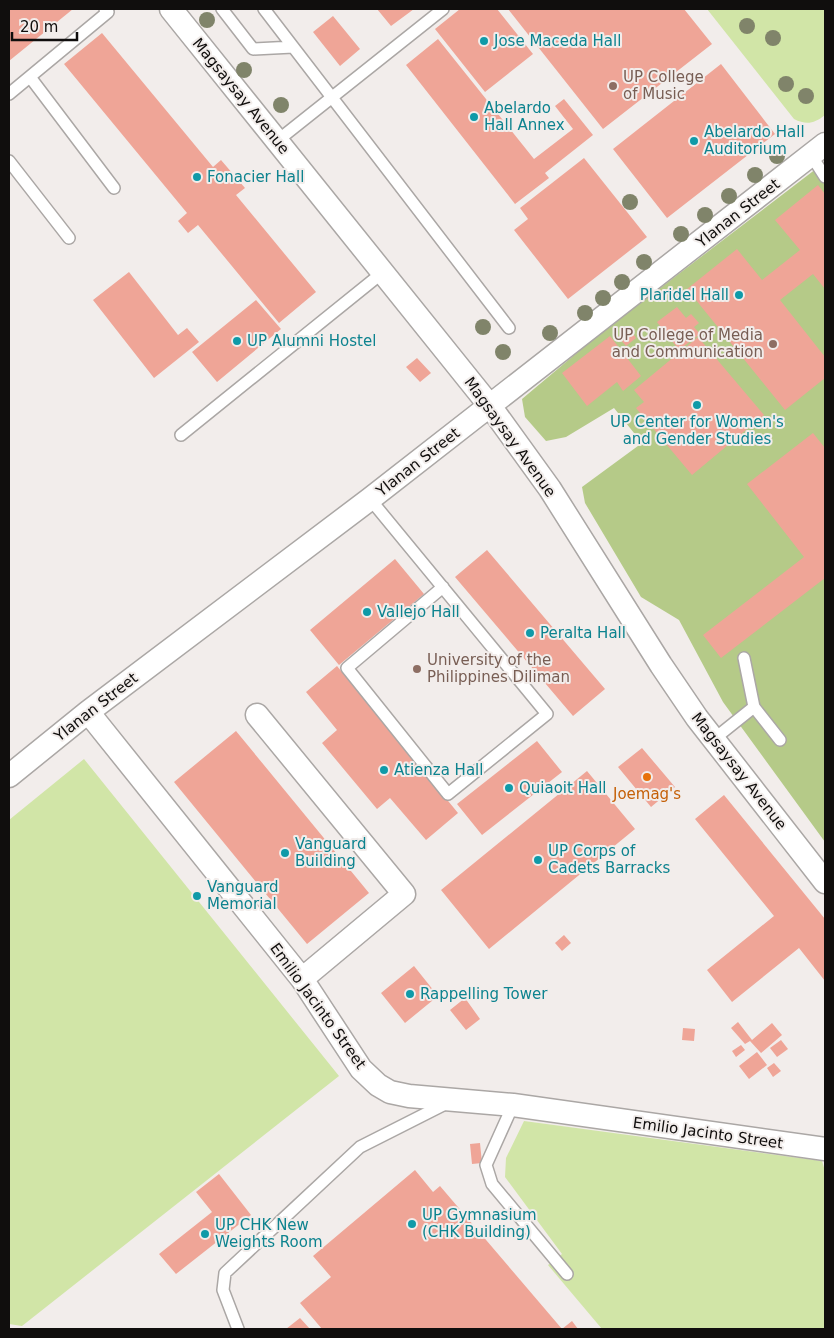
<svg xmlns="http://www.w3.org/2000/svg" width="834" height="1338" font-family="'DejaVu Sans',sans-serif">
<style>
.green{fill:#d1e5a7}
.forest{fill:#b5ca88}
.building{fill:#efa597}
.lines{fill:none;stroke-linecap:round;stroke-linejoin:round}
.lane-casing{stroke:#aba7a5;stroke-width:14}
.street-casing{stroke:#aba7a5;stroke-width:25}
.lane{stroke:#fff;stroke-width:11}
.street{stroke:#fff;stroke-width:22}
.tree{fill:#80846a}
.culture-dot{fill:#0f9aa8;stroke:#f2edeb;stroke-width:2}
.education-dot{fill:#8d6e63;stroke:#f2edeb;stroke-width:2}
.food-dot{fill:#e8710a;stroke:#f2edeb;stroke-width:2}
.labels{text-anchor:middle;stroke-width:4;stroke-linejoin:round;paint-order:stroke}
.culture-label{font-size:15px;fill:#0d838f;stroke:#f2edeb;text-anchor:start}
.education-label{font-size:15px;fill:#785e54;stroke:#f2edeb;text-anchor:start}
.street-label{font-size:15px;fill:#100e0d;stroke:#f2edeb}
.food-label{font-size:15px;fill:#c56008;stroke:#f2edeb}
</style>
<rect width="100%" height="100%" fill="#f2edeb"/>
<path class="green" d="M707,9H825V115C814,124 806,125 794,119Z
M84,759L339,1076L22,1326L9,1324V820Z
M524,1121L822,1161L825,1171V1329H602L548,1265L562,1254L505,1177L506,1158Z"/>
<path class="forest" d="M825,162V842L723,702L679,620L641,597L585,503L582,487L642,443L614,408L566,437L546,441L525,417L522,399L591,341Z"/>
<path class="building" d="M9,9H73L9,61Z
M377,9H414L391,26Z
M460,9H497L533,54L485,92L435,29Z
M508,9H684L712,44L603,129Z
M333,16L360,49L340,66L313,32Z
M102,33L213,167L221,160L245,188L236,195L316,292L279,323L198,225L188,233L178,221L187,213L64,64Z
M438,39L534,159L573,129L555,106L564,99L593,135L545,173L549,178L515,204L406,65Z
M721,64L775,134L667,218L613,149Z
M584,158L647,237L568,299L514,230L528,219L520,208Z
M818,185L825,194V289L813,274L780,300L825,357V378L785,410L687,289L737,249L762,280L800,250L775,220Z
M129,272L178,335L187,328L199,342L154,378L93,300Z
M256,300L281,329L217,382L192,352Z
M677,307L686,318L691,314L699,323L694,327L700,334L679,350L657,322Z
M629,328L636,338L626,346L618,337Z
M610,336L641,376L623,391L617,382L587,406L562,373Z
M698,337L764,415L692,475L636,408L644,402L634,390Z
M417,358L431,373L420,382L406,367Z
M813,433L825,448V578L721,658L703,635L804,557L747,484Z
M487,550L605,689L573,716L455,577Z
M395,559L424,594L339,665L310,630Z
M337,666L458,813L426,840L390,798L377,809L322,743L337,730L306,692Z
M236,731L369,893L307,944L174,782Z
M537,741L562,772L482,835L457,804Z
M642,748L675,787L651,807L618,767Z
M587,771L635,829L489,949L441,890Z
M724,795L825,919V981L799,948L732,1002L707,970L774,916L695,819Z
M564,935L571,943L562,951L555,943Z
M414,966L438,996L405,1023L381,993Z
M465,998L480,1019L466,1030L450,1010Z
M738,1022L752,1040L772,1023L782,1035L761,1053L750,1041L745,1044L731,1028Z
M683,1028L695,1029L694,1041L682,1040Z
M781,1040L788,1049L777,1057L770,1048Z
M741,1045L745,1050L736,1057L732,1051Z
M757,1052L767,1065L749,1079L739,1066Z
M774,1063L781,1071L773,1077L767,1068Z
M480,1143L482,1163L472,1164L470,1144Z
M415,1170L433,1192L440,1186L562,1329L572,1321L578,1329H322L300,1303L331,1277L313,1256Z
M219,1174L251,1215L176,1274L159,1254L212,1212L196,1192Z
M300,1318L310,1329H286Z"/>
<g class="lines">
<g class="lane-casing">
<path id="lane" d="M222,9L253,49L293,47
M264,9L509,328
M30,77L114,188
M9,94L108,12L105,9
M277,141L443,9
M811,155L825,177
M9,161L69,238
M181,435L382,273
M370,499L547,714L448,794L347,668L443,587
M744,658L754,707L780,740
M714,739L754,707
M513,1105L486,1165L492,1184L567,1274
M238,1329L223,1290L225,1273L360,1147L447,1103"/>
</g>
<g class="street-casing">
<path id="street" d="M171,9L490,406L550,489L661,665L697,718L825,882
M88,712L302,979L361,1069L378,1085L390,1092L409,1096L513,1105L825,1149
M257,715L404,894L302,979
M9,776L88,712L370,499L825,144"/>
</g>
<use href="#lane" class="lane"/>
<use href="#street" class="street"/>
</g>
<g class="tree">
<circle cx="207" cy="20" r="8"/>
<circle cx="747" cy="26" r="8"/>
<circle cx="773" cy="38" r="8"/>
<circle cx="244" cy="70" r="8"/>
<circle cx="786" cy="84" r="8"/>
<circle cx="806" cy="96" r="8"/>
<circle cx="281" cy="105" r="8"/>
<circle cx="777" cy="156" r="8"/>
<circle cx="755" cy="175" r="8"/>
<circle cx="729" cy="196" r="8"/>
<circle cx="630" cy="202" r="8"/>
<circle cx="705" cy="215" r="8"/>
<circle cx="681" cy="234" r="8"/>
<circle cx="644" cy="262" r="8"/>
<circle cx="622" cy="282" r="8"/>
<circle cx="603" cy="298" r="8"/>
<circle cx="585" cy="313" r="8"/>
<circle cx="483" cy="327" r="8"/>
<circle cx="550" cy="333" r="8"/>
<circle cx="503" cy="352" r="8"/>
</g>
<g class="culture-dot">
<circle cx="484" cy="41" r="5"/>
<circle cx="474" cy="117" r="5"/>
<circle cx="694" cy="141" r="5"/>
<circle cx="197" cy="177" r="5"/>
<circle cx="739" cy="295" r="5"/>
<circle cx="237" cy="341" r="5"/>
<circle cx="697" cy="405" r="5"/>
<circle cx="367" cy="612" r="5"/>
<circle cx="530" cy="633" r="5"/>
<circle cx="384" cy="770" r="5"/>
<circle cx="509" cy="788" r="5"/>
<circle cx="285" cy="853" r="5"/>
<circle cx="538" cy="860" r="5"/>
<circle cx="197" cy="896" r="5"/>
<circle cx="410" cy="994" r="5"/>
<circle cx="412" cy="1224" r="5"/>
<circle cx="205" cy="1234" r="5"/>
</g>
<g class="education-dot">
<circle cx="613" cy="86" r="5"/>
<circle cx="773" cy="344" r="5"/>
<circle cx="417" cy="669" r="5"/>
</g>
<circle class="food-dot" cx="647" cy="777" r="5"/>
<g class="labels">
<g class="culture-label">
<text x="494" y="46">Jose Maceda Hall</text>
<text x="484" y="113">Abelardo<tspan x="484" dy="17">Hall Annex</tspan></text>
<text x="704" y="137">Abelardo Hall<tspan x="704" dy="17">Auditorium</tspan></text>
<text x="207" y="182">Fonacier Hall</text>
<text x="729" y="300" text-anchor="end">Plaridel Hall</text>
<text x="247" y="346">UP Alumni Hostel</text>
<text x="697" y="427" text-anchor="middle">UP Center for Women's<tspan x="697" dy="17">and Gender Studies</tspan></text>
<text x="377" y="617">Vallejo Hall</text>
<text x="540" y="638">Peralta Hall</text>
<text x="394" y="775">Atienza Hall</text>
<text x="519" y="793">Quiaoit Hall</text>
<text x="295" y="849">Vanguard<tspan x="295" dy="17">Building</tspan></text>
<text x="548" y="856">UP Corps of<tspan x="548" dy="17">Cadets Barracks</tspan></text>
<text x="207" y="892">Vanguard<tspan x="207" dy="17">Memorial</tspan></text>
<text x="420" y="999">Rappelling Tower</text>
<text x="422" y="1220">UP Gymnasium<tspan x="422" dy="17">(CHK Building)</tspan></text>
<text x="215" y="1230">UP CHK New<tspan x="215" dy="17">Weights Room</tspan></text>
</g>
<g class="education-label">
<text x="623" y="82">UP College<tspan x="623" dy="17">of Music</tspan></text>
<text x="763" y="340" text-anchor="end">UP College of Media<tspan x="763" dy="17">and Communication</tspan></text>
<text x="427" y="665">University of the<tspan x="427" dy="17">Philippines Diliman</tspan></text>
</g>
<g class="street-label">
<text transform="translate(241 96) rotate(51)" y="5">Magsaysay Avenue</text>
<text transform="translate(738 213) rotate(-38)" y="5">Ylanan Street</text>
<text transform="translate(510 437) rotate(54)" y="5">Magsaysay Avenue</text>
<text transform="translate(418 462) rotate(-38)" y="5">Ylanan Street</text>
<text transform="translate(96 707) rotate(-38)" y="5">Ylanan Street</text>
<text transform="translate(739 771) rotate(52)" y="5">Magsaysay Avenue</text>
<text transform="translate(318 1006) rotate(54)" y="5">Emilio Jacinto Street</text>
<text transform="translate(708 1133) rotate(8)" y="5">Emilio Jacinto Street</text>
</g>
<g class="food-label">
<text x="647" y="799">Joemag's</text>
</g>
</g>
<rect width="834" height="1338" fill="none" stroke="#100e0d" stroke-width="20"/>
<path d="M12 32v8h65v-8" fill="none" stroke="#100e0d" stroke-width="2.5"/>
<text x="20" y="32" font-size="15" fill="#100e0d" stroke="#f2edeb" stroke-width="4" paint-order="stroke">20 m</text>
</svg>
